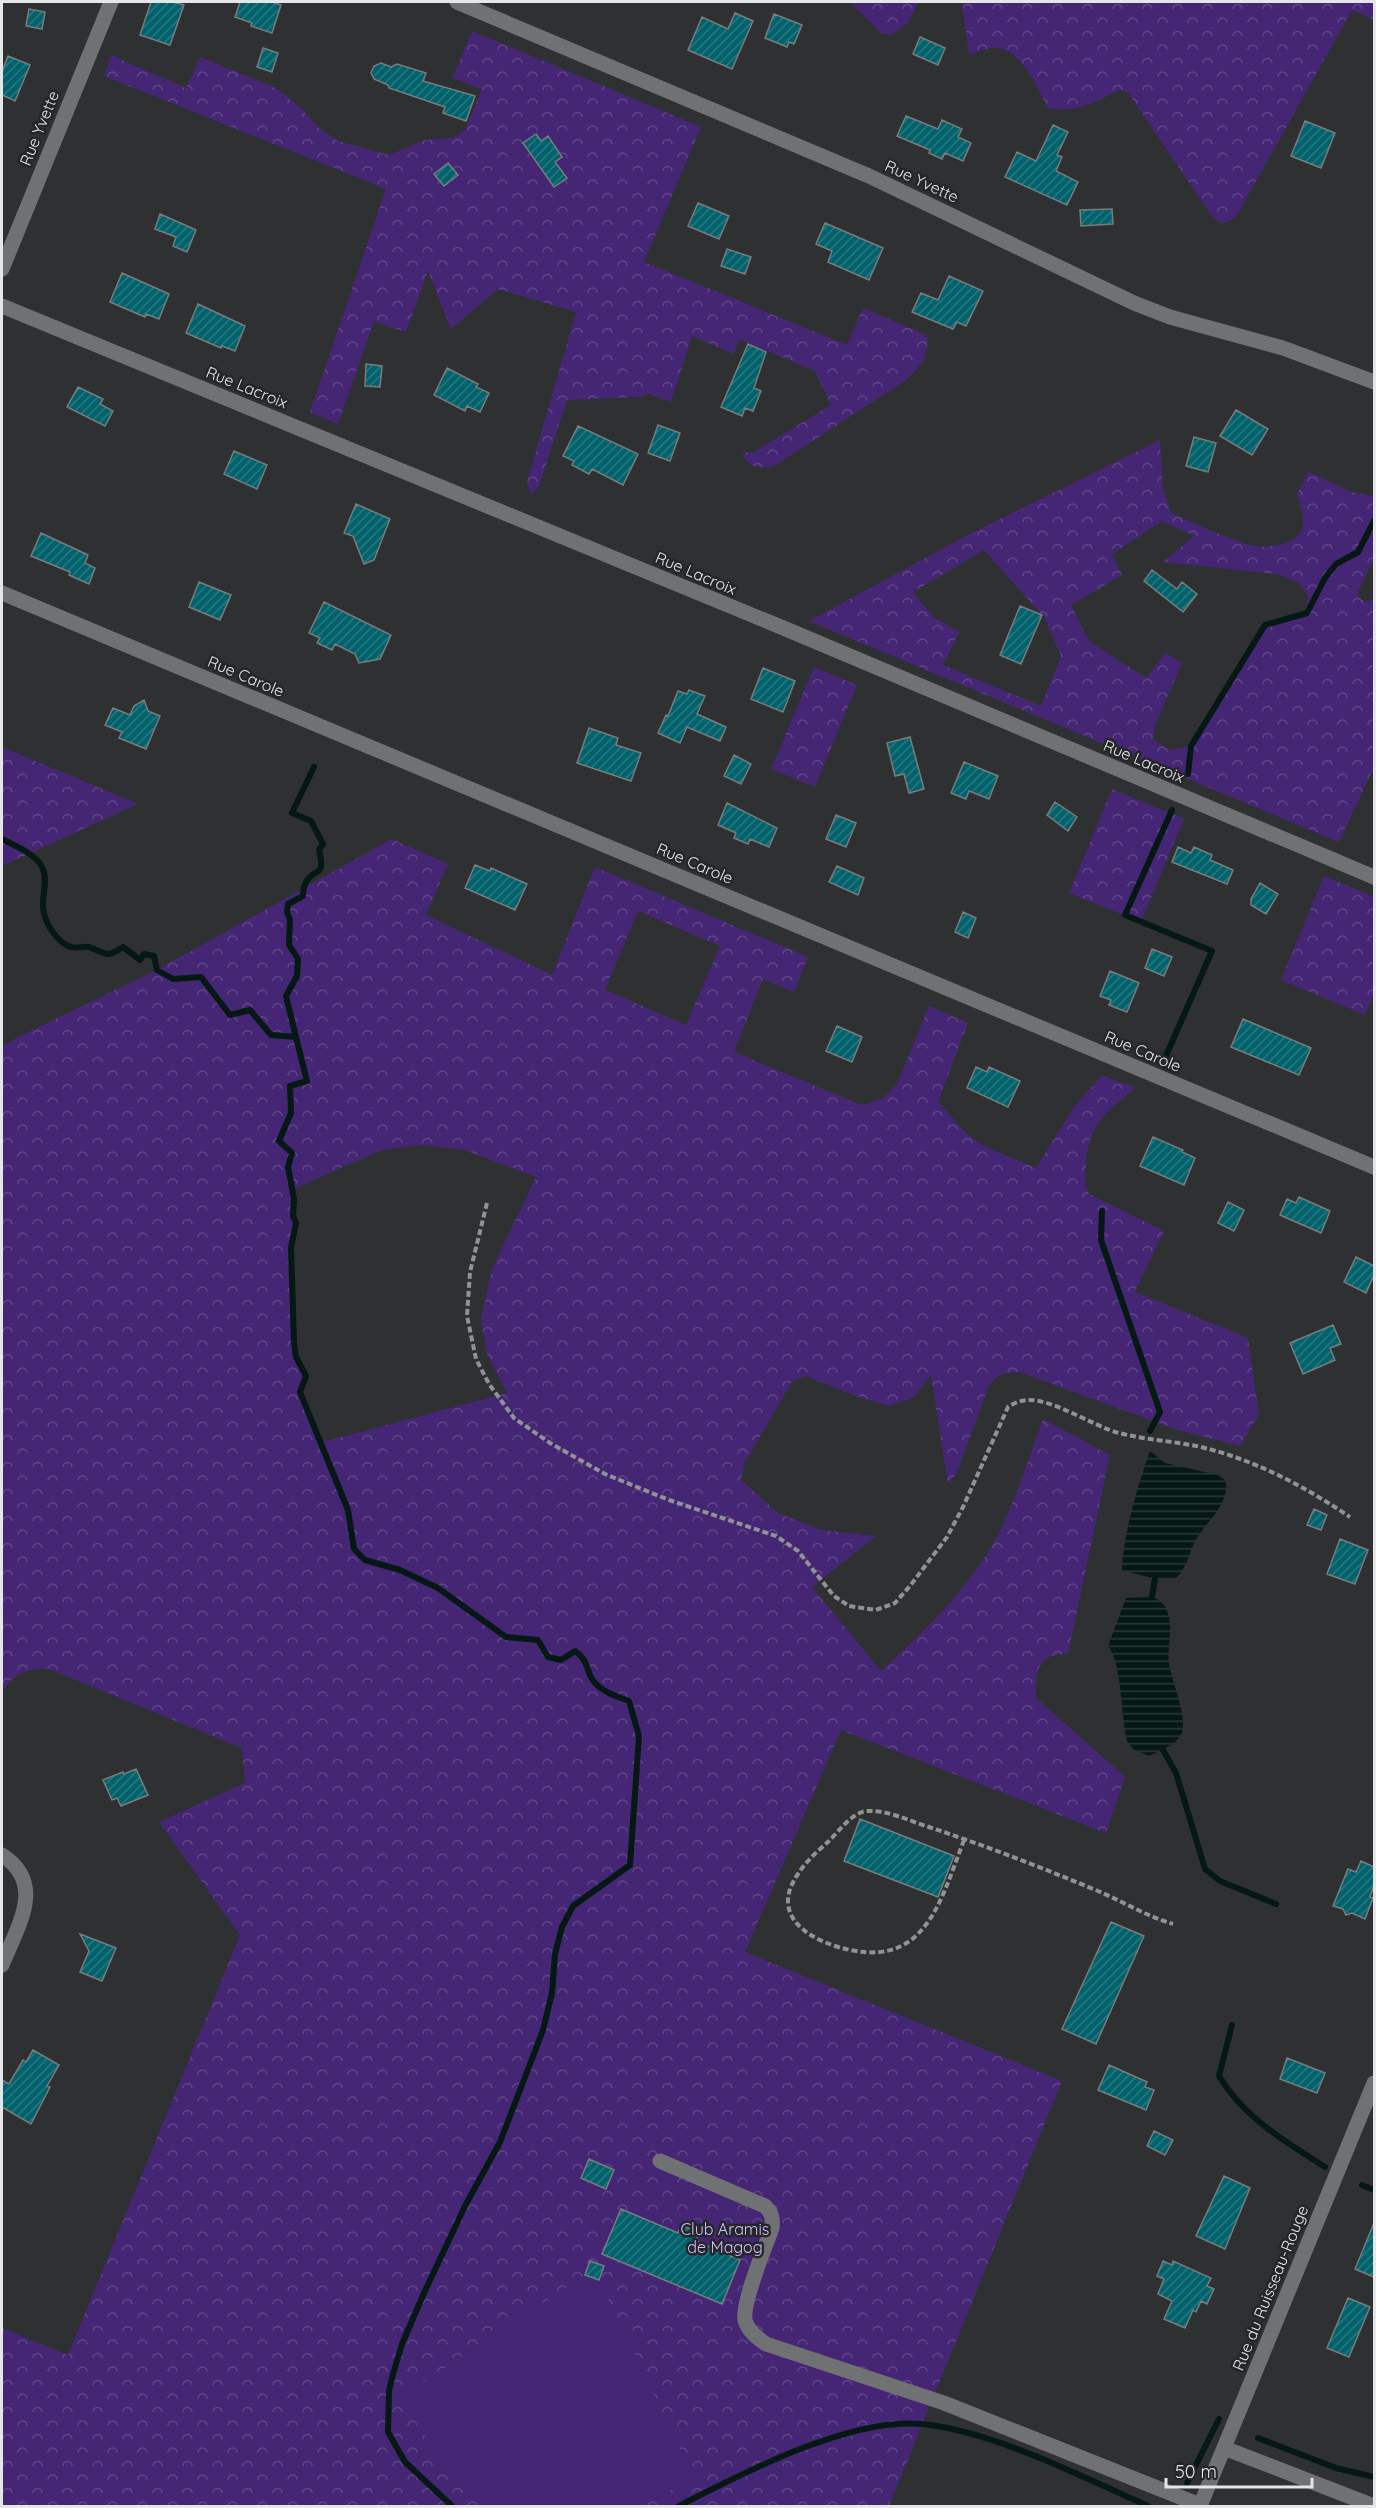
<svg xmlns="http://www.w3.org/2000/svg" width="1376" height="2508" font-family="Quicksand,sans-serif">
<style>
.forest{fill:url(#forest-crowns);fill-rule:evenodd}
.pitch{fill:#452675}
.water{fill:url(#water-rules)}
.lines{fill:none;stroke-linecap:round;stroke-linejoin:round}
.stream{stroke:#061814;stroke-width:6}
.building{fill:url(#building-hatch);stroke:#787c7c;stroke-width:1.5}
.path{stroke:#909293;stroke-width:4;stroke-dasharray:6 3;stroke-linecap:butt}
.minor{stroke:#707172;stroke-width:15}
.labels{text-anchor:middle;stroke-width:5;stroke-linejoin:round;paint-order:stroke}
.street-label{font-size:16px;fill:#e4e6e7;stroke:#242628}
.park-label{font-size:16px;fill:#cfbbff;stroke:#242628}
</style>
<defs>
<pattern id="forest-crowns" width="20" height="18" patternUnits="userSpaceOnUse" patternTransform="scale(1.5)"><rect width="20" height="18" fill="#452675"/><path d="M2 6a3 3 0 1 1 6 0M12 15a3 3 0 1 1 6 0" fill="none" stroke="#604689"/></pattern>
<pattern id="water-rules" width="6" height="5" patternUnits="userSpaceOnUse" patternTransform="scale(1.5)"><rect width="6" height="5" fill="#061814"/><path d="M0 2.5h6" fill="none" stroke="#2a3a36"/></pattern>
<pattern id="building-hatch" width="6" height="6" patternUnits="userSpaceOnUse" patternTransform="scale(1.5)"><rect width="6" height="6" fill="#02626c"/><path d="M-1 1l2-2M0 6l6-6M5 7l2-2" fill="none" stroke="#277881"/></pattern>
</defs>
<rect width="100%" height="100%" fill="#2e3032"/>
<path class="forest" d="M850,2H919L908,23L891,35L881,33Z
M962,2H1374V20L1352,10L1236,217L1228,222L1220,223L1211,215L1129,94L1120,90C1096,101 1075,114 1048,108C1038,88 1022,51 997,48C989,47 978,52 969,55Z
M472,31L701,127L644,262L847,345L863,308L926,335L928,341L924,361L905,381L774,466C758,469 749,468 742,453L754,452L831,405L815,371L739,339L734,354L692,336L671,402L649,394L640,397L567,400L539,486L531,495L527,482L576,312L498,289L451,329L428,271L406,332L374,321L338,424L310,412L386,189L104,76L111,55L186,88L200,57L276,88L300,107L318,127L338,141L389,155L425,140L453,138L465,130L482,89L452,78Z
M1160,440L1163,488L1171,513C1197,524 1223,537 1250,545C1259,547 1269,547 1278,545C1309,538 1306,520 1297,495L1308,471L1351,492L1374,496V558L1357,594L1365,603L1374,599V767L1339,842L809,621L966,536ZM1162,521L1194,536L1163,562L1277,574L1298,582L1308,596L1306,613L1265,625L1191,746L1169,750L1153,739L1155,725L1182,663L1165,653L1146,678L1089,641L1071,605L1122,575L1112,554ZM984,550L1044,617L1061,656L1041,706L943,665L959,632L933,617L913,592Z
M814,667L857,685L815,787L771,769Z
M2,747L138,804L2,866Z
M1112,789L1184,819L1141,922L1069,893Z
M392,839L448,864L426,915L552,975L595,867L808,957L794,992L763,979L734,1052L861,1105L882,1099L897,1084L929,1006L968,1023L938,1102L968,1135L984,1146L1036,1168L1074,1107L1102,1075L1136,1088C1104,1113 1088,1125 1086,1167C1085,1178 1084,1185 1089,1194L1164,1231L1135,1292L1248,1338L1259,1415L1240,1446L1178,1430L1019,1372C1005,1372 998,1374 989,1385L957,1473L948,1484L931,1375L913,1398L889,1406L853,1395L806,1376L793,1380L745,1462L741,1480L778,1513L821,1530L876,1536L812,1587L881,1671C921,1635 963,1594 991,1547C1014,1508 1027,1462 1043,1419L1110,1455L1068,1654C1037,1653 1035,1672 1036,1698L1125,1777L1106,1833L841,1730L745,1952L1062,2081L889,2506H2V2328L68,2355L240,1935L159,1822L245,1783L242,1748L49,1669C26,1668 16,1673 2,1691V1047L16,1038L157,970ZM638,911L720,946L686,1025L605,990ZM421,1145L465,1150L536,1177L492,1269L481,1319L487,1354L507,1393L319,1443L305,1395L295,1326L293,1189L382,1150Z
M1324,876L1374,897V993L1365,1015L1281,980Z"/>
<path class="pitch" d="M585,2275L599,2280L693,2476L674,2489L639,2506H495L466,2484L436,2453L412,2416L403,2396Z"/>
<path class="water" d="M1150,1451L1165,1463L1218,1475L1226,1481C1228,1507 1209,1518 1197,1538C1189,1551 1187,1569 1175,1579L1148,1577L1122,1570C1124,1530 1137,1489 1150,1451Z
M1152,1597C1158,1599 1163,1602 1166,1608C1174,1624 1167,1646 1169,1663C1172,1682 1187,1715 1182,1732C1178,1745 1160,1751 1149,1756L1133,1749L1127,1741C1121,1717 1122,1663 1108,1646L1126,1598Z"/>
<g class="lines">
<path class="stream" d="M1188,774L1191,746L1265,625L1307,613L1325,578L1336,564L1358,552L1374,521
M2,839C15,846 37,854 43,869C48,881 42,895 43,907C44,922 57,943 71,947C77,949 83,946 89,947C106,953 105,959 123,947L140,960L144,954L154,956L157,970L173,979L201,977L230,1015L250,1010L271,1035L296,1037L307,1081L290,1086L291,1113L279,1141L292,1153L288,1167L294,1199L293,1216L296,1223L291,1248L294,1342L296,1357L306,1376L300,1392L348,1510L354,1549L365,1560L400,1570L438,1588L506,1637L538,1640L548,1657L561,1660L575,1651C589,1661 585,1667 592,1679C601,1692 616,1696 629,1701L639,1736L630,1865L573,1906L562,1927L555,1954L552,1993L543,2030L527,2072L500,2142L465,2206L424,2293L402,2344L393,2374L389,2391L388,2432L405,2462L452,2506
M296,1037L286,996L297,976L298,959L289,945L290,920L287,912L288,904L303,896C303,893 304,885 306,882C315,866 326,880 319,850L323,844L311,821L292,813L314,767
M1165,1058L1212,951L1125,915L1172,810
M1102,1211L1101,1240L1160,1412L1150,1431
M1152,1597L1155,1578
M1163,1750L1176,1773L1205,1869L1220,1881L1276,1904
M1232,2025L1219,2076C1244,2118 1285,2141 1325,2167
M1362,2185L1374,2190
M1258,2438L1336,2468L1374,2477
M1187,2483L1219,2419
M679,2506C743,2473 850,2417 922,2424C993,2431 1082,2477 1148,2506"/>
</g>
<path class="building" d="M151,2H173L184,5L170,45L140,35Z
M240,2H272L281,5L272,33L251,26L252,23L235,17Z
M29,9L45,12L42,29L26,26Z
M735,13L753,21L732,69L688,50L702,17L728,29Z
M774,14L802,25L794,44L789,42L787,47L765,38Z
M920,37L945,48L938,65L913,54Z
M263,48L278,53L272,72L257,67Z
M8,56L30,65L15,101L2,95V72Z
M381,63L391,67L397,64L426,73L423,81L475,96L466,121L443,113L445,107L389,88L388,85L374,79L371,73L374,66Z
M906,116L938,129L942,120L962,129L958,137L971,143L963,161L945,153L942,159L929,153L930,150L897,136Z
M1305,121L1335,133L1321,168L1291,156Z
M1053,125L1068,132L1057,155L1062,157L1056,171L1078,182L1067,205L1005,177L1017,152L1036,161Z
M536,134L541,141L548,136L562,157L555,162L567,178L554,187L523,143Z
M448,163L458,175L444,186L434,174Z
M698,203L729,216L719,239L688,226Z
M1112,209L1113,224L1081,226L1080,210Z
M160,214L196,230L187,252L173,246L176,237L155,229Z
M825,223L883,248L869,280L828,262L832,251L816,244Z
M727,249L751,257L745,274L721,266Z
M122,273L169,294L159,319L146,314L145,317L110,302Z
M949,276L983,291L966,326L957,322L953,329L912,312L921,293L938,300Z
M198,304L245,326L235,351L222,346L221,348L186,333Z
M748,344L766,352L754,388L761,391L753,411L745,408L742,416L721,407Z
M366,364L382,366L380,387L365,386Z
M447,368L478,384L476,387L489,393L480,412L467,406L465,411L434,395Z
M78,387L103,399L100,404L113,411L105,426L67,407Z
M1236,410L1268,429L1252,455L1220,436Z
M658,425L680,433L670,461L648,453Z
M578,426L638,454L623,485L592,469L589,474L572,465L574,461L563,456Z
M1194,437L1216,443L1208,472L1186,466Z
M234,451L267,465L257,489L224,474Z
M356,504L390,519L374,560L364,564L353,536L344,533Z
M41,533L88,555L85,563L95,568L89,584L69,575L70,572L31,556Z
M1152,570L1177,589L1182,582L1197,594L1183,612L1144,581Z
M199,582L231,595L220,620L189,607Z
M324,602L391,635L380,659L359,663L355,654L335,644L332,650L317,643L320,638L309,633Z
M1020,606L1042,615L1021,664L1000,655Z
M763,668L795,681L783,712L751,699Z
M689,690L705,696L697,714L726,727L720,741L687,727L680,743L658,733L666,715L668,716L678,691L687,694Z
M144,700L148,711L160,716L146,749L119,738L122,732L105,725L113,708L130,715L134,706Z
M589,728L618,738L616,745L641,753L631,781L577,763Z
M910,737L924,789L909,793L904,774L895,776L887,743Z
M734,755L751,764L741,784L724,776Z
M964,762L998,776L989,799L969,791L966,799L951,793Z
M1055,802L1077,817L1068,831L1047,815Z
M727,803L777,828L769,847L750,839L748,844L734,838L736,833L718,825Z
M836,815L856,823L846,847L826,839Z
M1178,847L1191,853L1194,847L1212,855L1210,860L1233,870L1227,884L1172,862Z
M475,865L490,871L491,868L527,884L515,910L465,888Z
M837,866L864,878L858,895L829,882Z
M1260,883L1278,894L1266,914L1251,905V899Z
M963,912L976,918L968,938L955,932Z
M1152,949L1172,957L1164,976L1145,968Z
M1110,971L1139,983L1127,1012L1109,1005L1111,1000L1100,996Z
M1243,1019L1311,1048L1299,1075L1231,1047Z
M837,1026L862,1037L852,1062L826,1051Z
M976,1067L987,1072L989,1067L1020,1081L1008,1107L967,1088Z
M1153,1137L1183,1150L1182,1152L1195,1158L1184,1185L1140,1166Z
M1299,1197L1330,1211L1321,1233L1280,1215L1287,1199L1296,1203Z
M1228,1202L1244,1210L1234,1231L1218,1223Z
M1356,1257L1374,1266V1275L1366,1293L1344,1282Z
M1333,1325L1341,1344L1330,1348L1335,1360L1303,1374L1290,1343Z
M1314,1509L1327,1515L1321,1530L1307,1525Z
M1340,1539L1368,1550L1355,1584L1327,1574Z
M136,1769L148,1795L121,1806L117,1798L112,1800L103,1780L123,1772L124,1774Z
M860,1819L954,1856L938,1897L844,1861Z
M1361,1861L1374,1867V1885L1370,1897L1373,1898L1365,1919L1352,1913L1346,1915L1343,1909L1333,1906L1348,1869L1356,1872Z
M1111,1922L1144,1936L1096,2044L1062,2029Z
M80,1934L116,1948L102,1981L80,1972L89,1951Z
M33,2050L59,2065L47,2086L50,2087L31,2124L2,2107V2080L9,2084L23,2060L26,2062Z
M1287,2058L1325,2073L1317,2093L1280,2079Z
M1109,2065L1147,2082L1145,2087L1154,2090L1146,2110L1098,2090Z
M1154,2131L1173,2140L1165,2155L1147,2146Z
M589,2159L614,2170L606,2189L581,2178Z
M1224,2176L1250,2188L1225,2249L1196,2236Z
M621,2209L678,2233L681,2225L699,2232L696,2241L740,2260L722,2304L602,2254Z
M1374,2223V2277L1355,2269Z
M590,2261L604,2266L599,2280L585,2275Z
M1163,2261L1172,2265L1173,2261L1211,2278L1207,2286L1214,2289L1207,2304L1201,2301L1196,2312L1193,2310L1185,2328L1164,2319L1172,2301L1158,2294L1164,2279L1157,2276Z
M1348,2298L1370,2307L1349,2357L1327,2348Z"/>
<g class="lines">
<path class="path" d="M487,1203L470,1272L467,1316L476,1359L489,1384L514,1418L550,1443L605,1474L669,1500L776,1536L798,1551L834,1596L849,1606L876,1610L895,1603L910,1586L947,1537L963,1507L1008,1407C1014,1403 1021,1400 1029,1400C1055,1400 1093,1426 1119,1433C1146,1440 1174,1441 1201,1447C1255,1460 1304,1486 1350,1517
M964,1840C939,1905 924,1974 835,1946C801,1935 772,1911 798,1874C806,1861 818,1851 829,1841C839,1831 853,1811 868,1811C887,1810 910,1821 929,1827C986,1846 1043,1868 1098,1891C1124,1902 1146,1916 1173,1924"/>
<path class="minor" d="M457,2L869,176L1134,303L1170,317L1283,348L1374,382
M2,269L111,2
M2,306L781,627L1374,877
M2,593L1374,1167
M2,1855C47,1884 17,1927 2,1965
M660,2161L765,2206C772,2213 773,2218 772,2228C765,2248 742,2302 745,2320C748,2331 757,2338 766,2344L944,2403L1200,2505
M1224,2448L1374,2506
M1200,2506L1374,2083"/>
</g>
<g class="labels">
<g class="street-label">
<text transform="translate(39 128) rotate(-68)" y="6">Rue Yvette</text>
<text transform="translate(922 181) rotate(25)" y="6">Rue Yvette</text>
<text transform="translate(247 387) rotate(22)" y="6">Rue Lacroix</text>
<text transform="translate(696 573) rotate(23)" y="6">Rue Lacroix</text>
<text transform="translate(246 676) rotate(23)" y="6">Rue Carole</text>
<text transform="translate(1144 761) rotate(23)" y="6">Rue Lacroix</text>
<text transform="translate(695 863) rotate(23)" y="6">Rue Carole</text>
<text transform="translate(1143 1051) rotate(23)" y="6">Rue Carole</text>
<text transform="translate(1270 2288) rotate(-68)" y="6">Rue du Ruisseau-Rouge</text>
</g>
<g class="park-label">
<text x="725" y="2235">Club Aramis<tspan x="725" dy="18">de Magog</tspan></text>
</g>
</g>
<rect width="1376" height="2508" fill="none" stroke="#e4e6e7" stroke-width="6"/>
<path d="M1166 2478v9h146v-9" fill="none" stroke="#e4e6e7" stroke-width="3"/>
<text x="1175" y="2478" font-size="18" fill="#e4e6e7" stroke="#242628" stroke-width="4.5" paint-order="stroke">50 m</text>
</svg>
